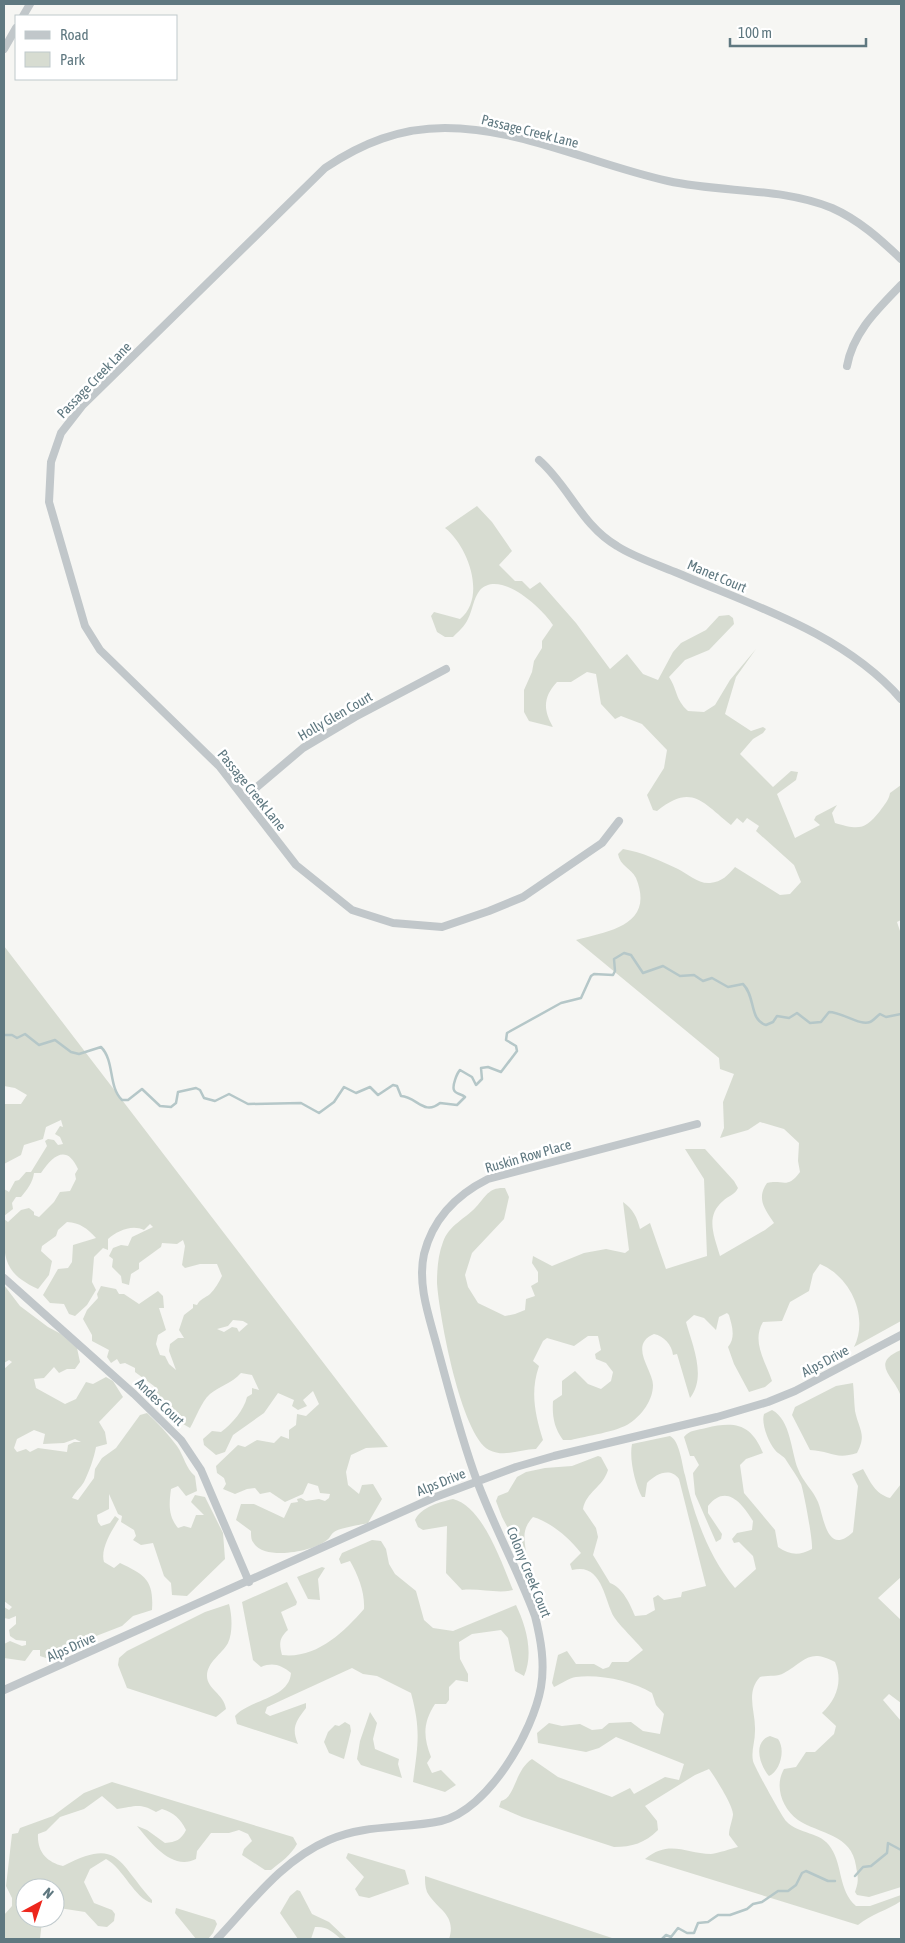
<svg xmlns="http://www.w3.org/2000/svg" width="905" height="1943" font-family="'Asap Condensed',sans-serif">
<style>
.green{fill:#d7dcd1;fill-rule:evenodd}
.lines{fill:none;stroke-linecap:round;stroke-linejoin:round}
.stream{stroke:#b5c7c8;stroke-width:2.5}
.minor{stroke:#c1c7ca;stroke-width:8}
.labels{text-anchor:middle;stroke-width:5;stroke-linejoin:round;paint-order:stroke}
.street-label{font-size:14px;fill:#5f7880;stroke:#fff}
</style>
<rect width="100%" height="100%" fill="#f6f6f3"/>
<path class="green" d="M477,506L492,522L512,551L499,565L515,581H522L530,589L540,582L576,623L610,669L627,654L643,674L658,680L673,652L681,643L706,630L719,616L729,615L733,618L734,624L709,650L685,660L669,677C678,691 675,699 688,711L704,712L715,705L730,680L756,649L736,677L725,714L751,731L763,727L766,729L763,733L753,739L740,754L773,787L791,771L798,772L796,780L777,794L795,838L820,825L814,820L816,816L837,805L832,813L835,823C859,830 865,830 880,811C884,805 889,800 890,793L901,785V920L897,922L901,934V1321L854,1347C869,1317 851,1277 820,1264L813,1274L809,1291L790,1302L782,1321L763,1322C751,1342 766,1362 772,1381L765,1387L749,1392L734,1364L728,1347C736,1337 732,1326 729,1315L727,1313L719,1317L716,1330L704,1318L694,1315L686,1322C692,1344 707,1377 690,1398L677,1354L673,1355C672,1345 664,1336 654,1334C628,1345 653,1370 653,1385C653,1400 642,1415 630,1423C617,1432 586,1436 571,1440H563C554,1428 552,1416 553,1401L562,1395V1381L575,1371L588,1384L601,1389L611,1381L613,1372L606,1363L596,1359L595,1354L601,1350L598,1336H588L574,1346L547,1338L543,1341L533,1361L539,1366C530,1392 535,1414 543,1440L536,1449C520,1449 505,1458 489,1450C461,1435 439,1315 437,1283C437,1270 438,1255 443,1242C449,1225 465,1219 476,1207C486,1196 489,1187 505,1188L509,1197L504,1219L472,1253L465,1275L468,1287L478,1303L505,1316L515,1314L525,1310L526,1299L535,1296L531,1286L538,1282V1272L532,1263L533,1256L552,1266L584,1253L606,1249L625,1253L629,1250L623,1202C633,1209 637,1217 640,1229L650,1223L666,1269L707,1256L704,1179L685,1149H705L734,1181L738,1188C735,1195 728,1196 723,1201C705,1216 714,1236 720,1256L765,1230L774,1223C765,1209 756,1199 767,1183C783,1179 787,1190 800,1172L798,1161L799,1143L784,1129L760,1122L748,1130L720,1138L724,1128L723,1102L734,1074L720,1069L719,1058L576,940C610,931 655,925 636,878C631,868 620,866 618,854L623,849C642,852 661,861 678,869C688,874 698,884 710,883C722,882 728,875 735,867L780,895L790,894L801,882L794,865L756,831L759,826L747,818L743,823L737,818L731,825C702,802 692,783 657,811L653,810L647,795L664,768L667,750L642,724L621,716L615,719L601,704L596,674L587,672L571,682H557C543,697 543,710 553,727L529,721L524,712V690L532,672L534,661L542,648V641L553,625C542,608 500,569 480,590C473,599 473,609 468,619C465,626 458,632 453,637H445L437,632L431,616L434,612L460,619C487,597 468,546 445,528Z
M4,946L388,1447L366,1448L351,1455L346,1472L348,1485L359,1494L362,1485L373,1484L382,1499L368,1523C360,1525 339,1528 334,1532C331,1534 330,1538 327,1540C313,1552 263,1561 253,1542C251,1540 251,1534 251,1531L236,1520L241,1504H254L284,1518L291,1503L298,1502L297,1499L301,1498L306,1501L319,1499L325,1501L329,1498L330,1494L320,1493L318,1486L308,1483L303,1494L285,1502L270,1492L260,1494L255,1488L247,1489L235,1494L223,1489L226,1484L224,1478L217,1473L216,1466L238,1445L245,1447L257,1440L274,1443L281,1436L289,1439V1430L296,1425L297,1414L306,1416L319,1404L313,1391L303,1400L307,1406L298,1410L292,1406L294,1400L278,1393L264,1413L233,1435L225,1452L216,1455L204,1445L203,1439L212,1431L221,1432C232,1424 244,1410 247,1397L252,1394V1388L259,1390L252,1375L241,1373C232,1383 220,1386 210,1394C201,1402 196,1418 190,1428L176,1420L178,1415L165,1400L158,1397L154,1386L135,1372V1368L125,1363L120,1364L117,1359L111,1363L107,1357L109,1350L92,1341V1335L83,1319L87,1310L98,1298L97,1294L101,1286L116,1289L119,1294H124L139,1304L158,1291L163,1296L164,1308H159L166,1330L158,1335L156,1344L160,1355L165,1356L169,1364L176,1370L169,1351L170,1344L178,1338H184L179,1330L184,1315L193,1308V1304L197,1305C200,1299 205,1298 210,1294C215,1289 219,1282 222,1276L217,1264H200L185,1268L182,1265L185,1246L183,1240L177,1244L162,1243L161,1247L139,1263V1269L131,1274L129,1285L122,1283L121,1276L112,1267L113,1259L109,1256L113,1248L121,1245L128,1246L132,1237L153,1227L150,1224L144,1230C132,1224 117,1231 108,1239V1250L103,1248L94,1257L92,1282L96,1290L87,1305L75,1316L69,1314L64,1304L50,1303L43,1295L58,1269L68,1268L72,1262L73,1245L96,1238C87,1228 80,1223 67,1222L58,1230L56,1236L42,1246L41,1251L52,1261L49,1275L38,1289C1,1272 4,1256 4,1219L8,1222L21,1210L29,1208L34,1212V1215L39,1217L54,1202L60,1192L70,1191L76,1179L75,1174L78,1169C67,1144 53,1155 41,1173H34C33,1182 27,1190 21,1197H16L12,1203L13,1209L4,1216V1189L9,1192L15,1181L19,1180L26,1172H31L47,1146L45,1141L48,1139L54,1140L58,1145L63,1144L60,1137L55,1134L60,1126L63,1127L61,1120L46,1127L43,1139L24,1145L21,1155L4,1164V1104H21L27,1095L15,1088L4,1086ZM233,1320L243,1321L248,1324L239,1332L237,1328L232,1327L224,1332L217,1329L228,1326Z
M4,1285L20,1306L48,1327L61,1334L77,1348L80,1362L75,1369H67L59,1373L54,1367L44,1378L34,1379L36,1388L65,1404L76,1399L86,1382L93,1384L106,1377L113,1381L123,1397L99,1422L105,1432L107,1444L96,1447C94,1458 89,1472 84,1482C81,1487 76,1491 72,1498L78,1500L94,1478L95,1469L102,1458L116,1448L140,1415L147,1413C158,1423 168,1434 177,1446C184,1456 186,1469 195,1476L197,1491L186,1496L178,1486L171,1489C169,1504 168,1516 178,1528L184,1526L191,1528L196,1515H204L191,1502L195,1495L205,1497L223,1533L225,1559L187,1596L172,1595L171,1583L164,1576L153,1543L141,1545L133,1540L136,1536L134,1530L121,1522L122,1516L118,1514L109,1494V1509L97,1515L98,1522L101,1526L110,1523L115,1516L119,1519C112,1530 100,1549 104,1562L114,1568L120,1563C145,1575 154,1580 152,1610L133,1616L122,1626L91,1638L78,1650L52,1660L40,1656V1650H33L25,1661L4,1658V1644L10,1641L22,1646L26,1645V1641L16,1640L10,1636L9,1630L16,1624V1616L9,1619L4,1618V1607L9,1610L12,1607L4,1601V1369L12,1362L9,1360L4,1363ZM34,1430L45,1434L43,1444L64,1443L75,1439L81,1442H74L68,1445L67,1452L38,1448L30,1452L26,1449L17,1452L14,1448L17,1439Z
M901,1350V1398C898,1379 867,1364 901,1350Z
M853,1383C854,1392 854,1402 855,1411C859,1430 867,1434 857,1453C835,1460 831,1451 810,1450L792,1415L795,1407L836,1386Z
M772,1410C791,1420 791,1452 798,1469C803,1482 813,1490 818,1502C824,1517 827,1557 853,1532L858,1486L852,1474L863,1469C870,1481 875,1494 890,1498L901,1484V1577L878,1598L901,1620V1703L889,1694L883,1700L901,1721V1887L869,1897L857,1895L855,1892C859,1880 858,1879 856,1866C852,1834 819,1834 798,1820C782,1808 774,1786 784,1769L796,1767L806,1752H815L834,1734L836,1726L822,1713C837,1699 843,1681 835,1662C809,1648 805,1661 784,1673C777,1677 769,1675 760,1677C745,1693 756,1712 755,1731C755,1742 751,1751 753,1761C755,1768 782,1817 786,1821C799,1835 821,1831 831,1848C843,1866 838,1890 856,1906H870L901,1895V1901C888,1910 871,1914 858,1925L645,1859C670,1839 686,1854 711,1854C719,1853 730,1849 738,1847L729,1835C729,1828 732,1822 733,1815C734,1807 715,1777 709,1769L695,1775L645,1806L657,1821L658,1830C645,1843 632,1847 614,1847L522,1817L499,1807L501,1801C516,1797 514,1771 532,1759L558,1777L612,1797L630,1788L634,1794L665,1777L679,1780L684,1764L616,1737L599,1748L586,1752L538,1743L537,1733L549,1723L562,1726L580,1724L592,1730L602,1729L609,1723L631,1722L643,1731L660,1734L664,1714L656,1705L652,1693C632,1681 600,1674 576,1677C569,1678 561,1684 554,1687L552,1683L558,1655L567,1651L576,1664H594L603,1669L609,1667L612,1662H628L643,1650C636,1641 619,1625 614,1617C604,1599 602,1562 572,1570L570,1564L581,1553C569,1538 551,1522 533,1517C522,1529 524,1537 526,1552L520,1551L502,1517L496,1501L498,1496L508,1492L517,1477L526,1472L545,1468L572,1466L598,1456L601,1457L608,1470C603,1487 586,1492 583,1509L596,1528L598,1537L593,1555L610,1583C623,1588 630,1604 635,1616L646,1615L655,1610L653,1598L658,1595L664,1600L681,1597L682,1592L706,1586L679,1479C670,1467 656,1474 647,1483L645,1497H642C635,1484 629,1459 632,1444L670,1436C680,1441 682,1465 685,1475C693,1513 709,1558 735,1588L756,1569L753,1556L739,1542L734,1543L732,1539L737,1533L752,1530L753,1521C742,1503 726,1483 708,1506V1513L722,1534L721,1539L716,1542L695,1494L693,1473L699,1465L694,1456H690L684,1437C689,1430 698,1430 706,1428C735,1421 751,1424 763,1453L746,1459L740,1465L744,1493L775,1530L778,1547C790,1555 799,1556 812,1549C813,1541 804,1492 801,1484C797,1476 791,1468 786,1460C784,1456 778,1454 775,1450C768,1442 761,1423 764,1414Z
M453,1499C483,1506 502,1564 513,1590C498,1594 479,1588 462,1590L446,1573L447,1526L423,1530L418,1527L415,1520C421,1507 440,1502 453,1499Z
M372,1540L381,1541L386,1549L389,1564L395,1574L416,1591L424,1620L433,1628L453,1631L516,1605C526,1626 534,1653 524,1676L515,1671L508,1638L501,1630L472,1634L459,1642L460,1659L468,1674V1682L456,1680L449,1687V1700L446,1704H435C423,1723 423,1736 431,1757L427,1763L432,1773L441,1770L456,1785L445,1792L413,1782C418,1744 421,1730 411,1693L377,1676L363,1674L352,1668L267,1707L265,1713L270,1716L306,1703V1708C296,1721 291,1728 298,1744L237,1724L235,1716C250,1699 289,1699 291,1673C281,1665 273,1662 261,1667L253,1660L242,1602L287,1582L297,1602L296,1605L281,1612L288,1630C279,1638 279,1644 282,1655C316,1659 343,1633 364,1609C365,1592 358,1575 350,1561L341,1564L339,1559L342,1553Z
M322,1567L325,1568L318,1579L320,1600L308,1599L297,1577Z
M229,1604C232,1614 233,1633 228,1643C222,1654 207,1662 207,1676C207,1689 224,1694 226,1709L216,1717L127,1688L118,1665L119,1658L127,1651L205,1612Z
M370,1712L377,1723L373,1739L375,1749L399,1759L398,1764L402,1778L361,1765L357,1759L360,1741Z
M345,1722L350,1725L351,1731L344,1759L329,1753L324,1742L328,1732L335,1725L339,1726Z
M770,1736L778,1739C786,1750 780,1771 769,1776C760,1766 752,1742 770,1736Z
M112,1782L293,1837L297,1844C291,1855 281,1862 271,1870H265L242,1855L244,1849L252,1841L248,1834L239,1830L229,1833H211L197,1851L196,1859C172,1871 151,1843 137,1826L147,1830L165,1843C176,1842 181,1840 186,1830C180,1818 174,1813 162,1809L156,1812C139,1802 134,1807 117,1809L102,1796L84,1809L60,1817L46,1831L38,1834C37,1852 47,1862 63,1866C119,1837 117,1861 152,1900V1903C135,1899 123,1868 106,1859L90,1869L84,1882L94,1903L112,1910L115,1914L114,1921L107,1927L98,1926L85,1912L59,1908L55,1910V1888H25V1918H44L42,1921L40,1939H4V1915L12,1906V1898L6,1886L12,1834L18,1833L20,1828L53,1816L84,1793Z
M348,1853L405,1870L409,1884L369,1898L359,1896L355,1889L364,1877L346,1858Z
M425,1876L615,1939H449C457,1914 437,1910 427,1892C425,1887 425,1881 425,1876Z
M297,1890L300,1891L312,1914L329,1922L347,1939H341C333,1932 327,1926 315,1927L311,1939H298L280,1913L290,1896Z
M176,1908L215,1920L217,1924L213,1933L208,1939H196L175,1913Z"/>
<g class="lines">
<path class="stream" d="M4,1035H12L17,1038L25,1034L39,1045L55,1040L71,1052L79,1054L101,1047C115,1061 108,1087 122,1100H128L142,1089L160,1106L171,1107L176,1103L178,1092L196,1088L200,1090L204,1098L215,1101L229,1094L248,1104L301,1103L319,1113L334,1102L344,1087L356,1093L370,1087L378,1095L393,1085L397,1086L401,1096C417,1097 424,1116 440,1103L457,1105L465,1097C462,1094 455,1094 454,1090C452,1086 457,1073 460,1070L472,1077L476,1085L482,1079L481,1068L488,1067L501,1072L517,1051L516,1046L506,1040L507,1033L561,1003L581,998L591,976L594,974L613,975L615,971L614,959L624,953L631,955L643,973L663,966L680,976L694,975L703,981L712,978L728,987L743,984C756,997 749,1020 766,1025L773,1022L777,1016L789,1018L797,1013L810,1023L821,1022L829,1012C842,1012 860,1026 870,1022C873,1021 876,1017 880,1014L886,1017L901,1014
M855,1876L863,1867L871,1866L887,1853L888,1843L901,1850
M662,1939L666,1935L671,1937L678,1928L687,1933H694L698,1923L708,1922L718,1915H730L747,1909L753,1904L762,1902L778,1891H788L796,1885L802,1873L806,1871L828,1881H835"/>
<path class="minor" d="M23,16L30,4
M4,49L16,28
M847,366C853,332 878,309 901,285
M539,460C569,486 581,525 617,546C634,557 656,564 675,572C754,606 843,633 901,699
M244,798L303,748L355,717L446,669
M619,821L602,843L523,897L489,911L442,927L393,923L352,910L296,865L220,767L100,650L85,626L49,502L51,462L61,433L82,406L325,168C362,143 400,128 445,128C522,128 594,165 668,181C722,193 780,187 832,208C859,220 880,239 901,259
M4,1278L134,1394L181,1440L201,1470L249,1582
M4,1690L433,1498L516,1467L554,1456L717,1417L768,1402L795,1391L901,1335
M217,1939C251,1903 282,1860 329,1840C365,1824 404,1829 441,1821C488,1810 533,1732 541,1687C545,1663 541,1640 535,1616C518,1570 494,1527 477,1481C461,1438 450,1394 438,1350C430,1319 417,1286 424,1254C433,1218 456,1195 488,1179L697,1124"/>
</g>
<g class="labels">
<g class="street-label">
<text transform="translate(530 131) rotate(14)" y="5">Passage Creek Lane</text>
<text transform="translate(94 380) rotate(-46)" y="5">Passage Creek Lane</text>
<text transform="translate(717 576) rotate(23)" y="5">Manet Court</text>
<text transform="translate(335 716) rotate(-30)" y="5">Holly Glen Court</text>
<text transform="translate(252 790) rotate(51)" y="5">Passage Creek Lane</text>
<text transform="translate(528 1156) rotate(-16)" y="5">Ruskin Row Place</text>
<text transform="translate(825 1361) rotate(-28)" y="5">Alps Drive</text>
<text transform="translate(160 1402) rotate(44)" y="5">Andes Court</text>
<text transform="translate(441 1482) rotate(-22)" y="5">Alps Drive</text>
<text transform="translate(529 1572) rotate(68)" y="5">Colony Creek Court</text>
<text transform="translate(71 1647) rotate(-24)" y="5">Alps Drive</text>
</g>
</g>
<rect width="905" height="1943" fill="none" stroke="#5f7880" stroke-width="10"/>
<rect x="15" y="15" width="162" height="65" fill="#ffffff" stroke="#bfc9cc"/>
<rect x="25" y="31" width="25" height="8" fill="#c1c7ca" stroke="#bfc9cc"/>
<text x="60" y="40" font-size="15" fill="#5f7880">Road</text>
<rect x="25" y="52" width="25" height="15" fill="#d7dcd1" stroke="#bfc9cc"/>
<text x="60" y="65" font-size="15" fill="#5f7880">Park</text>
<g transform="translate(40 1903) rotate(40)"><circle r="24" fill="#ffffff" stroke="#bfc9cc"/>
<path d="M0-4L9 19L0 12L-9 19Z" fill="#ed261c"/>
<text y="-8" font-size="14" font-weight="bold" text-anchor="middle" fill="#5f7880">N</text>
</g>
<path d="M730 38v8h136v-8" fill="none" stroke="#5f7880" stroke-width="2.5"/>
<text x="738" y="38" font-size="15" fill="#5f7880" stroke="#ffffff" stroke-width="4" paint-order="stroke">100 m</text>
</svg>
